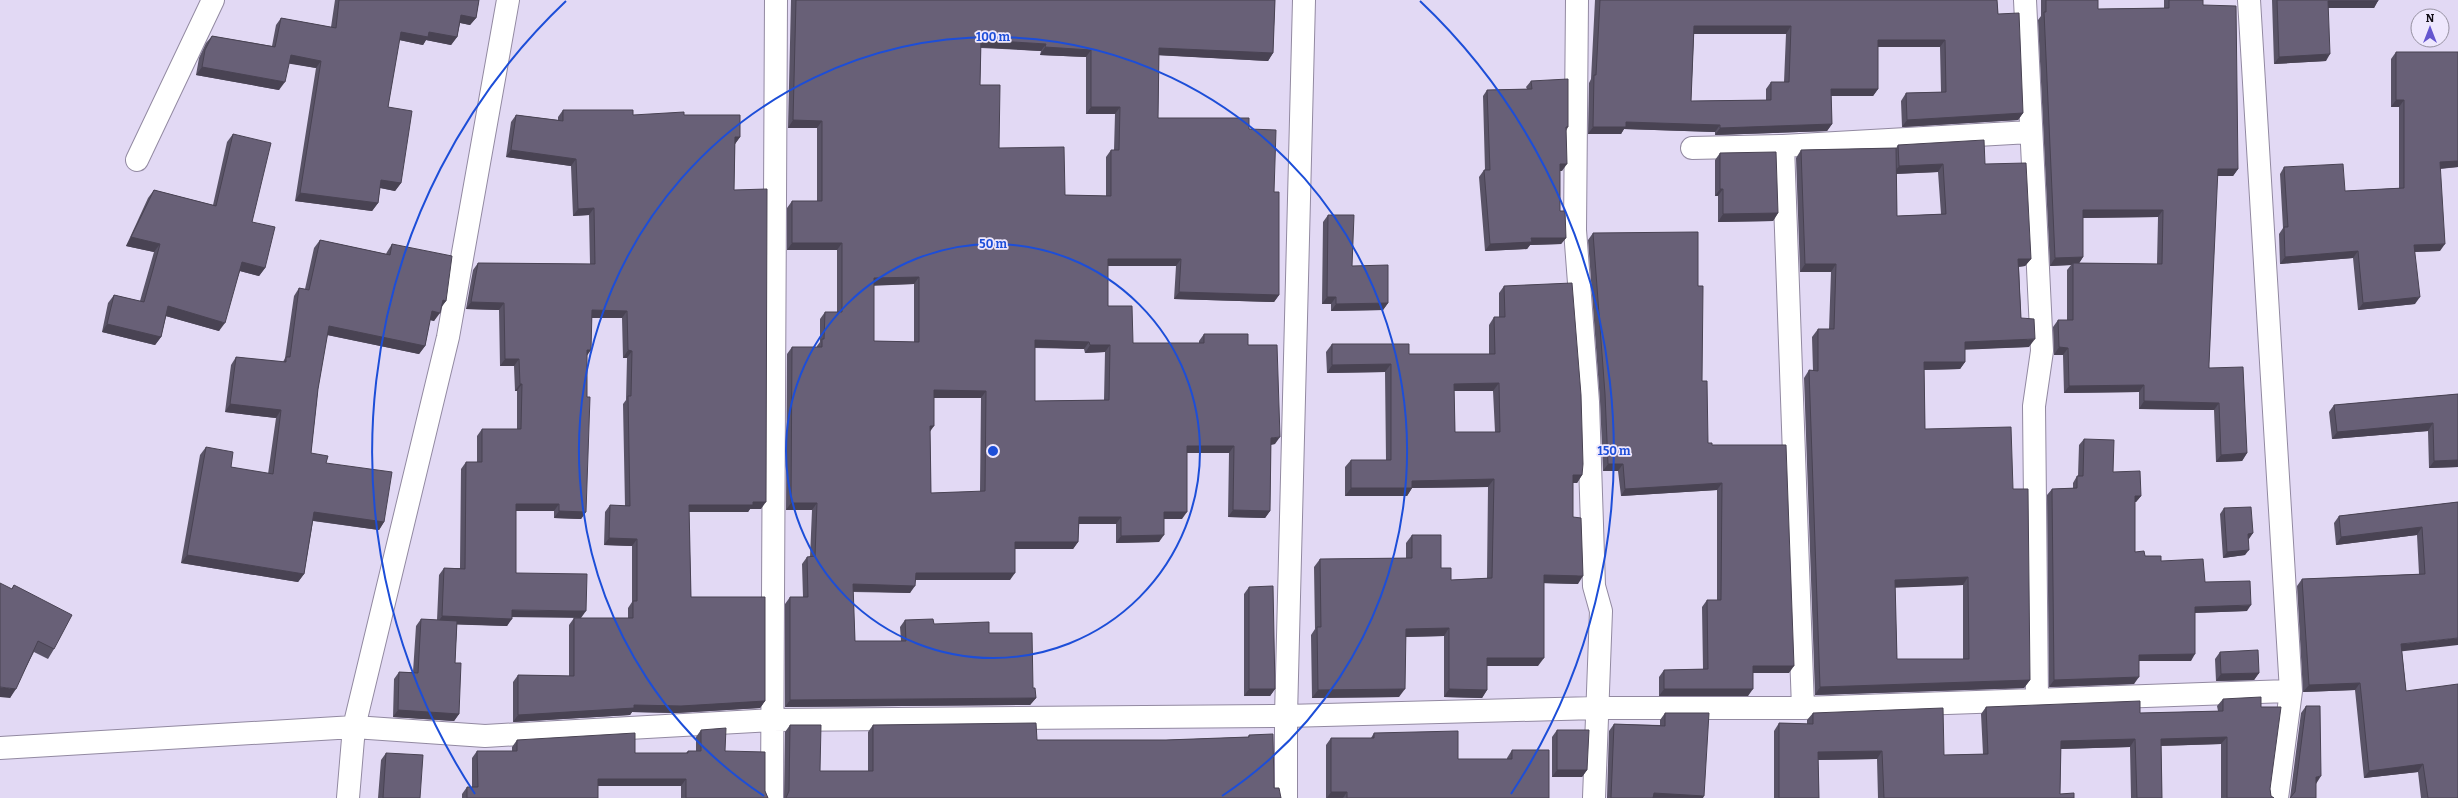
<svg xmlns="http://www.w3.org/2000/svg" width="2458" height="798" font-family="Bitter,serif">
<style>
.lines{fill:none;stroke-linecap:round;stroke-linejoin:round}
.street-casing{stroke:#9289a1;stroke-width:24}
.street{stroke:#fff;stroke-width:22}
.wall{fill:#595366;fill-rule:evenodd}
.shaded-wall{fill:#494353}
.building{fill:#686077;stroke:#494353;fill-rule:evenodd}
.ring{fill:none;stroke:#1d4ed8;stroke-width:2}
.centre{fill:#1d4ed8;stroke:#eee7fd;stroke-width:2}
.ring-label{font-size:12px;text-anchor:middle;font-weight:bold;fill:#1d4ed8;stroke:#eee7fd;stroke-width:3.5;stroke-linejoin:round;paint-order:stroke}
</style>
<rect width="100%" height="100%" fill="#e2d9f4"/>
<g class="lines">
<g class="street-casing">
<path id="street" d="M1577,0L1575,230L1588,402L1594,586L1601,611L1594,798
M2025,0L2042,351L2034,406L2037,699
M2249,0L2291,691L2277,798
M1783,146L1803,708
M1692,148L1783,146L2030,132
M137,160L213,0
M0,748L354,727L485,736L772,720L1286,716L1597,708H1803L2291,691
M348,798L354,727L448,337L508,0
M772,798L776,0
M1286,798V716L1304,0"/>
</g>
<use href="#street" class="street"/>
</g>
<path class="wall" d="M335,0H479L476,18L470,25L460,23L457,37L451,45L426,40L423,45L399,40L388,107L401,183L395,191L380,188L378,203L372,211L295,201L316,68L289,63L279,90L196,75L199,58L206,43L212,36L272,46L276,25L281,18L331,27Z
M791,0H1275L1273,53L1268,61L1159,55L1158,118L1249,129L1274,192L1279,295L1274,302L1174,299L1176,266H1108V306L1133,343H1199V341L1204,334L1248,345L1275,444L1271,445L1270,511L1265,518L1228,517L1229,453H1187L1182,519H1164L1159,542L1116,543V524H1079L1078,542L1073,549H1015L1010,580H915L910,593L853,592L855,641H901L900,627L905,620L989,633L1033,688L1036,698L1030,705L785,707V604L790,597H803L802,564L807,557H810L812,510H786L787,354L792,347H817V346L820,342V319L825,312H837V250H787V208L792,201H817V128H788ZM981,48L1041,51L1040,55L1086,57V114H1115L1114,150H1111L1106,157V196L1065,195L999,148L980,85ZM914,284V342L874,341V285ZM1035,348L1084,349L1085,353L1105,352L1104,400L1035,401ZM934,398H981L980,492L931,493L930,432Z
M1595,0H1997L1998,14L2023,113L2018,120L1902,127L1901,101L1906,93L1941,92L1940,47H1878V89L1873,96H1831L1832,124L1827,131L1715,135V132L1624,129L1621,134H1588L1589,83L1591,79ZM1694,34H1786L1784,82H1771L1766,89V100L1691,101Z
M2041,0H2098V9L2164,8V0H2203V5L2238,169L2233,176H2217L2209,364V368L2247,453L2242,461L2216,462L2214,410L2139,409V392L2064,393L2063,355H2054L2053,327L2058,320H2067V270L2071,265L2050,266L2038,20L2041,16ZM2158,217L2157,264L2079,263L2083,257V218Z
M2272,0H2378L2374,8H2328L2326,61L2274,64Z
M2396,52H2458V167L2440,169V251L2415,252V304L2358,310L2353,258L2280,264L2279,234L2283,228L2280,174L2284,167L2345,191L2399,188V107H2391V59Z
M1531,81L1568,127L1566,131L1562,171H1560V211L1566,238L1561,244L1530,245L1527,249L1485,251L1479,177L1484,170H1485L1483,96L1487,90L1527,89L1526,87Z
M563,110L633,115H684L740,137L735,144L734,190L761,509H750L748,512H689L691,597L765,701L760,708L676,713L632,712L630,715L513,722V682L518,675L569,676V625L574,618H628V608L632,602V546L604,545L605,512L610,505L625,506L623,404L626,400L627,358H623L622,318H592L587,356L586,512L581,519L554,518V511H516L512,617L507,626L457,624L455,663L459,714L454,721L393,717L394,679L399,672H413L416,626L421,619L437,620L439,575L444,568H460L461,469L466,462H477V436L482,429H517V391H515L514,366H500L499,310L466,309L473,270L478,263L590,264L589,215L573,216L571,166L506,157L511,122L516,115L558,120V117Z
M233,134L252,222L265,268L259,276L240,271L219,331L166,316L161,337L155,345L102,332L108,303L114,295L140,301L154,252L126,246L148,198L154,190L213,205L227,142Z
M1898,145L1985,164L2031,259L2025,266L2019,267L2021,318L2029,347L1965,349V362L1960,369L1924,370L1925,429L2013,489L2030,680L2024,688L1815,695L1804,378L1809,370L1813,371L1812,337L1818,329H1829L1831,272H1800L1796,158L1801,150L1896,148ZM1938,172L1941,214L1897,216L1896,174ZM1963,585V659H1897L1895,587Z
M1720,153L1778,213L1773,221L1718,222V196H1715V160Z
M1328,215L1352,266L1388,303L1383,310L1331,311V304H1322L1323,222Z
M1593,233L1698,286L1702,381L1708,443L1712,445L1789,673H1753L1748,696H1659V677L1664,670L1703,669L1702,607L1707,600H1717V490L1621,496L1618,471H1603L1600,401L1588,240Z
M320,240L386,254L387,252L392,244L446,301L441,308L434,321L430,320L425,346L419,354L327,335L318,389L311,453L326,463L384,522L379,530L313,521L304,574L298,582L181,563L200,455L206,447L231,467L268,474L276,418L225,412L231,365L236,357L283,362L285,358L294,296L299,288L305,289L314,248Z
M1504,286L1582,475L1577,483H1573V517L1578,584L1544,583L1538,666H1487V690L1482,698L1444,697V636L1406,637L1399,697L1312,698L1311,635L1315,629L1314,567L1320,559L1406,558V543L1412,535L1451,580L1487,578L1488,487L1412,488L1407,496H1345V467L1351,460H1386L1385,372L1327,373L1326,352L1332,344L1409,354H1489V325L1494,317H1499V293ZM1454,391H1493L1495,432H1455Z
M2458,394V467L2429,468L2428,431L2332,439L2329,412L2334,405Z
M2084,439L2113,472L2141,496L2136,502H2135V552L2145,556L2161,561L2205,582L2247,611L2195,613L2191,661H2139L2134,684L2049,687L2047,495L2052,489L2073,488V483L2077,476H2078L2079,445Z
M2458,502L2402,651L2406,691L2458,798H2421L2418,772L2364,778L2355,690L2303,692L2297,586L2302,579L2419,574L2417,535L2336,545L2334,523L2339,516Z
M2224,508L2253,533L2248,539L2245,555L2223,558L2220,514Z
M14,585L54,649L48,659L34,652L10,698L12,588Z
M1249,587L1275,689L1270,696H1244V594Z
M2220,652L2259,673L2254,680L2216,681L2215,659Z
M2223,699L2261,707L2270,789L2271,796L2274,798H2221V744L2161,746L2162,798H2131L2130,747L2061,749L2060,794L2074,798H1878L1877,759L1818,760L1819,798H1774V731L1779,723L1807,724V720L1813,713L1944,755L1983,754L1981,714L1986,707L2140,713L2218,711L2217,706Z
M2306,706L2316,783V798H2290L2301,713Z
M1665,713L1703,798H1607L1609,731L1614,724L1660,725V720Z
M790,725L820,771H868V732L873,725L1037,740H1166L1248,737L1249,735L1274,788L1281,798H784L785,732Z
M701,730L725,751L765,791L768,798H681V786H598V798H462V794L467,787H472V758L477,751H512V747L517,740L635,753H686L688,751H696V737Z
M1557,730L1587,770L1582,777H1552V737Z
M1374,733L1458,759H1507V758L1512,750L1549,798H1326V745L1331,738H1371Z
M386,753L420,798H378L381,760Z"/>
<path class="shaded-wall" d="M2328,1H2378L2374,8H2323Z
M461,15L476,18L470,25L456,22Z
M1694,26H1791L1786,34H1689Z
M401,32H429L457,37L451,45L426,40L423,45L395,39Z
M981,40L1046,44L1041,51L976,47Z
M1878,40H1945L1940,47H1873Z
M1045,47L1091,50L1086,57L1040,55Z
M1159,48L1273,53L1268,61L1154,55Z
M2330,54L2326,61L2274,64L2279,57Z
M291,55L321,61L316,68L285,63Z
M202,67L285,82L279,90L196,75Z
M1831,89H1878L1873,96H1825Z
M2396,100H2404L2399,107H2391Z
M1091,107H1120L1115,114H1086Z
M2023,113L2018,120L1902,127L1907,120Z
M793,120L822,121L817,128H788Z
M1626,122L1720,125L1715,132L1624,129L1621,134H1588L1593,127Z
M1832,124L1827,131L1715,135L1720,128Z
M735,137H740L735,144H730Z
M511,150L576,159L571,166L506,157Z
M2458,161V167L2435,169L2440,162Z
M1560,164H1567L1562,171H1555Z
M1943,164L1938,172L1893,174L1899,166Z
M2218,169H2238L2233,176H2213Z
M381,180L401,183L395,191L376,187Z
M1720,189H1723L1718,196H1715Z
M300,193L378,203L372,211L295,201Z
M594,208L589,215L573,216L578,209Z
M2083,210H2163L2158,217L2078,218Z
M1778,213L1773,221L1718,222L1723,214Z
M131,237L160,244L154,252L126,246Z
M1531,238H1566L1561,244L1530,245L1527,249L1485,251L1490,244Z
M792,243H842L837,250H787Z
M2445,244L2440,251L2409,252L2414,245Z
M2358,251L2353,258L2280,264L2285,257Z
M2083,257L2078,265L2073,263L2071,265L2050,266L2055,258Z
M1108,259H1181L1176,266H1103Z
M2018,259H2031L2025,266L2013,267Z
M242,262L265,268L259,276L236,270Z
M1805,264H1836L1831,272H1800Z
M919,277L914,284L869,286L874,278Z
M1179,292L1279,295L1274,302L1174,299Z
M1327,297H1336L1331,304H1322Z
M2420,297L2415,304L2358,310L2363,303Z
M443,300L446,301L440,308Z
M471,302L504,303L499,310L466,309Z
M1388,303L1383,310L1331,311L1336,304Z
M168,306L225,323L219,331L162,315Z
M592,310L627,311L622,318H587Z
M432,311L440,313L434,321L426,319Z
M107,324L161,337L155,345L102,332Z
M329,326L425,346L419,354L323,334Z
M2035,339L2029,347L1959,350L1965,342Z
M1035,340L1089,342L1084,349L1030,347Z
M1090,345H1110L1105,352L1085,353Z
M2059,347L2068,348L2063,355H2054Z
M587,350H591L586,357Z
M628,350L632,351L627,358H623Z
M505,359H519L514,366H500Z
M1924,362H1965L1960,369L1919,370Z
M1391,364L1385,372L1327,373L1332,365Z
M1499,383L1493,391H1449L1454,384Z
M520,384H522L517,391H515Z
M2144,385L2139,392L2064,393L2069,386Z
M934,390L986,391L981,398H929Z
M2144,401L2219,403L2214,410L2139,409Z
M230,404L281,410L276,418L225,412Z
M2433,423L2428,431L2332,439L2337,432Z
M930,426H934L929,433Z
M1280,437L1275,444L1266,445L1271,438Z
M1187,446H1234L1229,453H1182Z
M2247,453L2242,461L2216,462L2221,455Z
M2458,460V467L2429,468L2434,461Z
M1608,464H1623L1618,471H1603Z
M1573,475H1582L1577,483H1568Z
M1494,479L1488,487L1412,488L1407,496H1345L1351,488L1412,481Z
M1722,483L1717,490L1621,496L1625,489Z
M2135,496H2141L2136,502H2130Z
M753,502H766L761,509H750L748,512H684L689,505Z
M791,503H817L812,510H786Z
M516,504H559L554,511H511Z
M1233,510L1270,511L1265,518L1228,517Z
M559,511L586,512L581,519L554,518Z
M314,512L384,522L379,530L308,520Z
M1164,512H1187L1182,519H1159Z
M1079,517H1121L1116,524H1074Z
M2422,527L2417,535L2336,545L2341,537Z
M2253,533L2249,539H2244L2248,534Z
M1164,535L1159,542L1116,543L1121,536Z
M609,538L637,539L632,546L604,545Z
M1015,542H1078L1073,549H1010Z
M2249,550L2245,555L2223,558L2227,552Z
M187,555L304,574L298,582L181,563Z
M916,573H1015L1010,580H911Z
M1544,575L1583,576L1578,584L1538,583Z
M1968,577L1963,585L1889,588L1895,580Z
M853,584L915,586L910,593L848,591Z
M2251,605L2247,611L2190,613L2195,607Z
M512,610L586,611L581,618L507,617Z
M442,616L512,619L507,626L437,624Z
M1449,628L1444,636L1401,637L1406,629Z
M2458,638V645L2396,652L2401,644Z
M2195,654L2191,661H2134L2139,655Z
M1487,658H1544L1538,666H1482Z
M1753,666H1794L1789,673H1748Z
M2259,673L2254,680L2216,681L2221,674Z
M2139,677L2134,684L2049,687L2054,680Z
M2030,680L2024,688L1815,695L1820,687Z
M2360,683L2355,690L2303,692L2309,685Z
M0,687L16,689L10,698L0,697Z
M1249,689H1275L1270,696H1244Z
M1405,689L1399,697L1312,698L1318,690Z
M1449,689L1487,690L1482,698L1444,697Z
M1664,689H1753L1748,696H1659Z
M1036,698L1030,705L785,707L790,700Z
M765,701L760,708L676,713L632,712L630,715L513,722L518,715L634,705Z
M398,710L459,714L454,721L393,717Z
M2227,737L2221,744L2155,746L2161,739Z
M2135,739L2130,747L2056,749L2061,741Z
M1882,751L1877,759L1812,760L1818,752Z
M2423,764L2418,772L2364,778L2369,771Z
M1557,770H1587L1582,777H1552Z
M2321,776L2316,784V777Z
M598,779H686L681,786H593Z
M1331,792H1347L1343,798H1327Z
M1654,793L1704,796L1703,798H1650Z"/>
<path class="building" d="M339,0H479L476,18L461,15L457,37L429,32L428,37L401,32L388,107L412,111L401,183L381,180L378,203L300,193L321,61L291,55L285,82L202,67L205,50L212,36L275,47L281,18L336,28Z
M796,0H1275L1273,53L1159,48L1158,118H1249V129L1276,130L1274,192H1279V295L1179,292L1181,259H1108V306H1132L1133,343H1204V334H1248V345H1277L1280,437L1271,438L1270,511L1233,510L1234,446H1187V512H1164V535L1121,536V517H1079L1078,542H1015V573H916L915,586L853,584L855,641H906L905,620L933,619L934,624L989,622V633H1032L1033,688H1035L1036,698L790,700V597H808L807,557L815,556L817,503H791L792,347H822V339H824L825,312H842V243H792V201H822V121L793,120ZM981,40L1046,44L1045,47L1091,50V107H1120L1119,150H1111V196L1065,195L1064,147L999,148L1000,85H980ZM919,277V342L874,341V278ZM1035,340L1089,342L1090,345H1110L1109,400L1035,401ZM934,390L986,391L985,491L931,493L930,426H934Z
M1600,0H1997L1998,14L2019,13L2023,113L1907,120L1906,93L1946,92L1945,40H1878V89H1831L1832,124L1720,128V125L1626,122V127H1593L1594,75H1596ZM1694,26H1791L1789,82H1771V100L1691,101Z
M2046,0H2098V9L2169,8V0H2203V5L2236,6L2238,169H2218L2209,364V368L2243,367L2247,453L2221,455L2219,403L2144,401V385L2069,386L2068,348L2059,347L2058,320H2073V263L2162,264L2163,210H2083V257L2055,258L2044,12H2046Z
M2277,0H2378V1H2328L2330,54L2279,57Z
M2396,52H2458V161L2440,162L2445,244L2414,245L2420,297L2363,303L2358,251L2285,257L2284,227H2288L2284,167L2343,164L2345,191L2404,188V100H2396Z
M1568,79V127H1566L1567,164H1560V211H1565L1566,238H1531L1532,242L1490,244L1484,170H1490L1487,90L1532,89L1531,81Z
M563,110H633V115L684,112V115H740V137H735L734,190L767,189L766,502H753V505H689L691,597H765V701L681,706L634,705V708L518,715V675L574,676V618H633V601H637V539L609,538L610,505L630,506L628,396H631L632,351L628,350L627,311L592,310L591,350H587V397H590L586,512L559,511V504H516V573L587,574L586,611L512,610V619L442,616L444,568L465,569L466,462H482V429H521L522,384H520L519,359H505L504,303L471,302L478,263L595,264L594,208L578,209L576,159L511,150L516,115L563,121Z
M233,134L271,143L252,222L275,227L265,268L242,262L225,323L168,306L161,337L107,324L114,295L144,302L160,244L131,237L154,190L216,206Z
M1984,140L1985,164L2026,163L2031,259H2018L2021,318L2034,319L2035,339L1965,342V362H1924L1925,429L2011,427L2013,489H2028L2030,680L1820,687L1809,370L1818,371V329H1834L1836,264H1805L1801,150L1896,148L1897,216L1946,214L1943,164L1899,166L1898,145ZM1968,577L1969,659H1897L1895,580Z
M1776,152L1778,213L1723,214V189H1720V153Z
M1328,215H1354L1352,266L1388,265V303L1336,304V297H1327Z
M1698,232V286H1703L1702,381H1707L1708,443H1712V445H1786L1794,666H1753V689H1664V670L1708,669L1707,600H1721L1722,483L1625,489L1623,464H1608L1605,394L1593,233Z
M320,240L390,255L392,244L452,256L446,301L443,300L440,313L432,311L425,346L329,326L318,389L311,453L328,456L326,463L392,472L384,522L314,512L304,574L187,555L206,447L233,452L231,467L273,474L281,410L230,404L236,357L286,362V357H290L299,288L309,290Z
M1572,283L1581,395L1583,464L1582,475H1573V517L1581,518L1583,576L1544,575V658H1487V690L1449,689V628L1406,629L1405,689L1318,690L1317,627H1321L1320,559L1412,558V535H1441V568H1451V580L1492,578L1494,479L1412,481V488H1351V460H1391V364L1332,365V344H1409V354H1495L1494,317H1505L1504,286ZM1499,383L1500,432H1455L1454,384Z
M2458,394V460L2434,461L2433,423L2337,432L2334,405Z
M2084,439L2114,440L2113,472L2140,471L2141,496H2135V552L2144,551L2145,556H2161V561L2203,559L2205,582L2250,581L2251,605L2195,607V654L2139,655V677L2054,680L2052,489L2077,488V476H2083Z
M2458,502V638L2401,644L2406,691L2458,684V798H2428L2423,764L2369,771L2360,683L2309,685L2302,579L2425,574L2422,527L2341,537L2339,516Z
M2251,507L2253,533L2248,534L2249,550L2227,552L2224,508Z
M0,583L12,589L14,585L72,615L54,649L38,641L16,689L0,687Z
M1273,586L1275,689H1249V587Z
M421,619L457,621L455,663H461L459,714L398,710L399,672L418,673Z
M2258,650L2259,673L2221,674L2220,652Z
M2261,697V707H2281L2270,789L2271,796L2274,798H2227V737L2161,739L2162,798H2137L2135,739L2061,741L2060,794L2074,793V798H1884L1882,751L1818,752L1819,798H1779V723L1813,724V713L1943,708L1944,755L1988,754L1986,707L2140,701V713L2223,711V699Z
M2306,706H2320L2321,776L2316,777V798H2290L2295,792Z
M1665,713H1709L1704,796L1654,793L1653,798H1611L1614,724L1665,726Z
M1036,723L1037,740H1166L1249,737V735L1273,734L1274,788H1279L1281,798H786L789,791L790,725H821L820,771H873V725Z
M726,728L725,751L765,752V791L768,798H686V779H598V798H467V787H478L477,751H517V740L635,733V753H688V751H701V730Z
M1557,730H1589L1587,770H1557Z
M1458,731V759H1512V750H1549V798H1347V792H1331V738H1374V733Z
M386,753L423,755L420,798H383Z"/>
<g class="ring">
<circle cx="993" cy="451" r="207"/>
<path d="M764 796A414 414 0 1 1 1222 796"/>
<path d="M475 794A621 621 0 0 1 566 1M1420 1A621 621 0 0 1 1511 794"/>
</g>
<circle cx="993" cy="451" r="6" class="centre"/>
<g class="ring-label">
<text x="993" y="41">100 m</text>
<text x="993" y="248">50 m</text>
<text x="1614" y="455">150 m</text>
</g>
<g transform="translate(2430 28)"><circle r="19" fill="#eee7fd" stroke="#9691a1"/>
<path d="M0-3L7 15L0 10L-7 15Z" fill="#6556cf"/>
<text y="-6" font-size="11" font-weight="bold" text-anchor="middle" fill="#130f18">N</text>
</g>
</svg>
